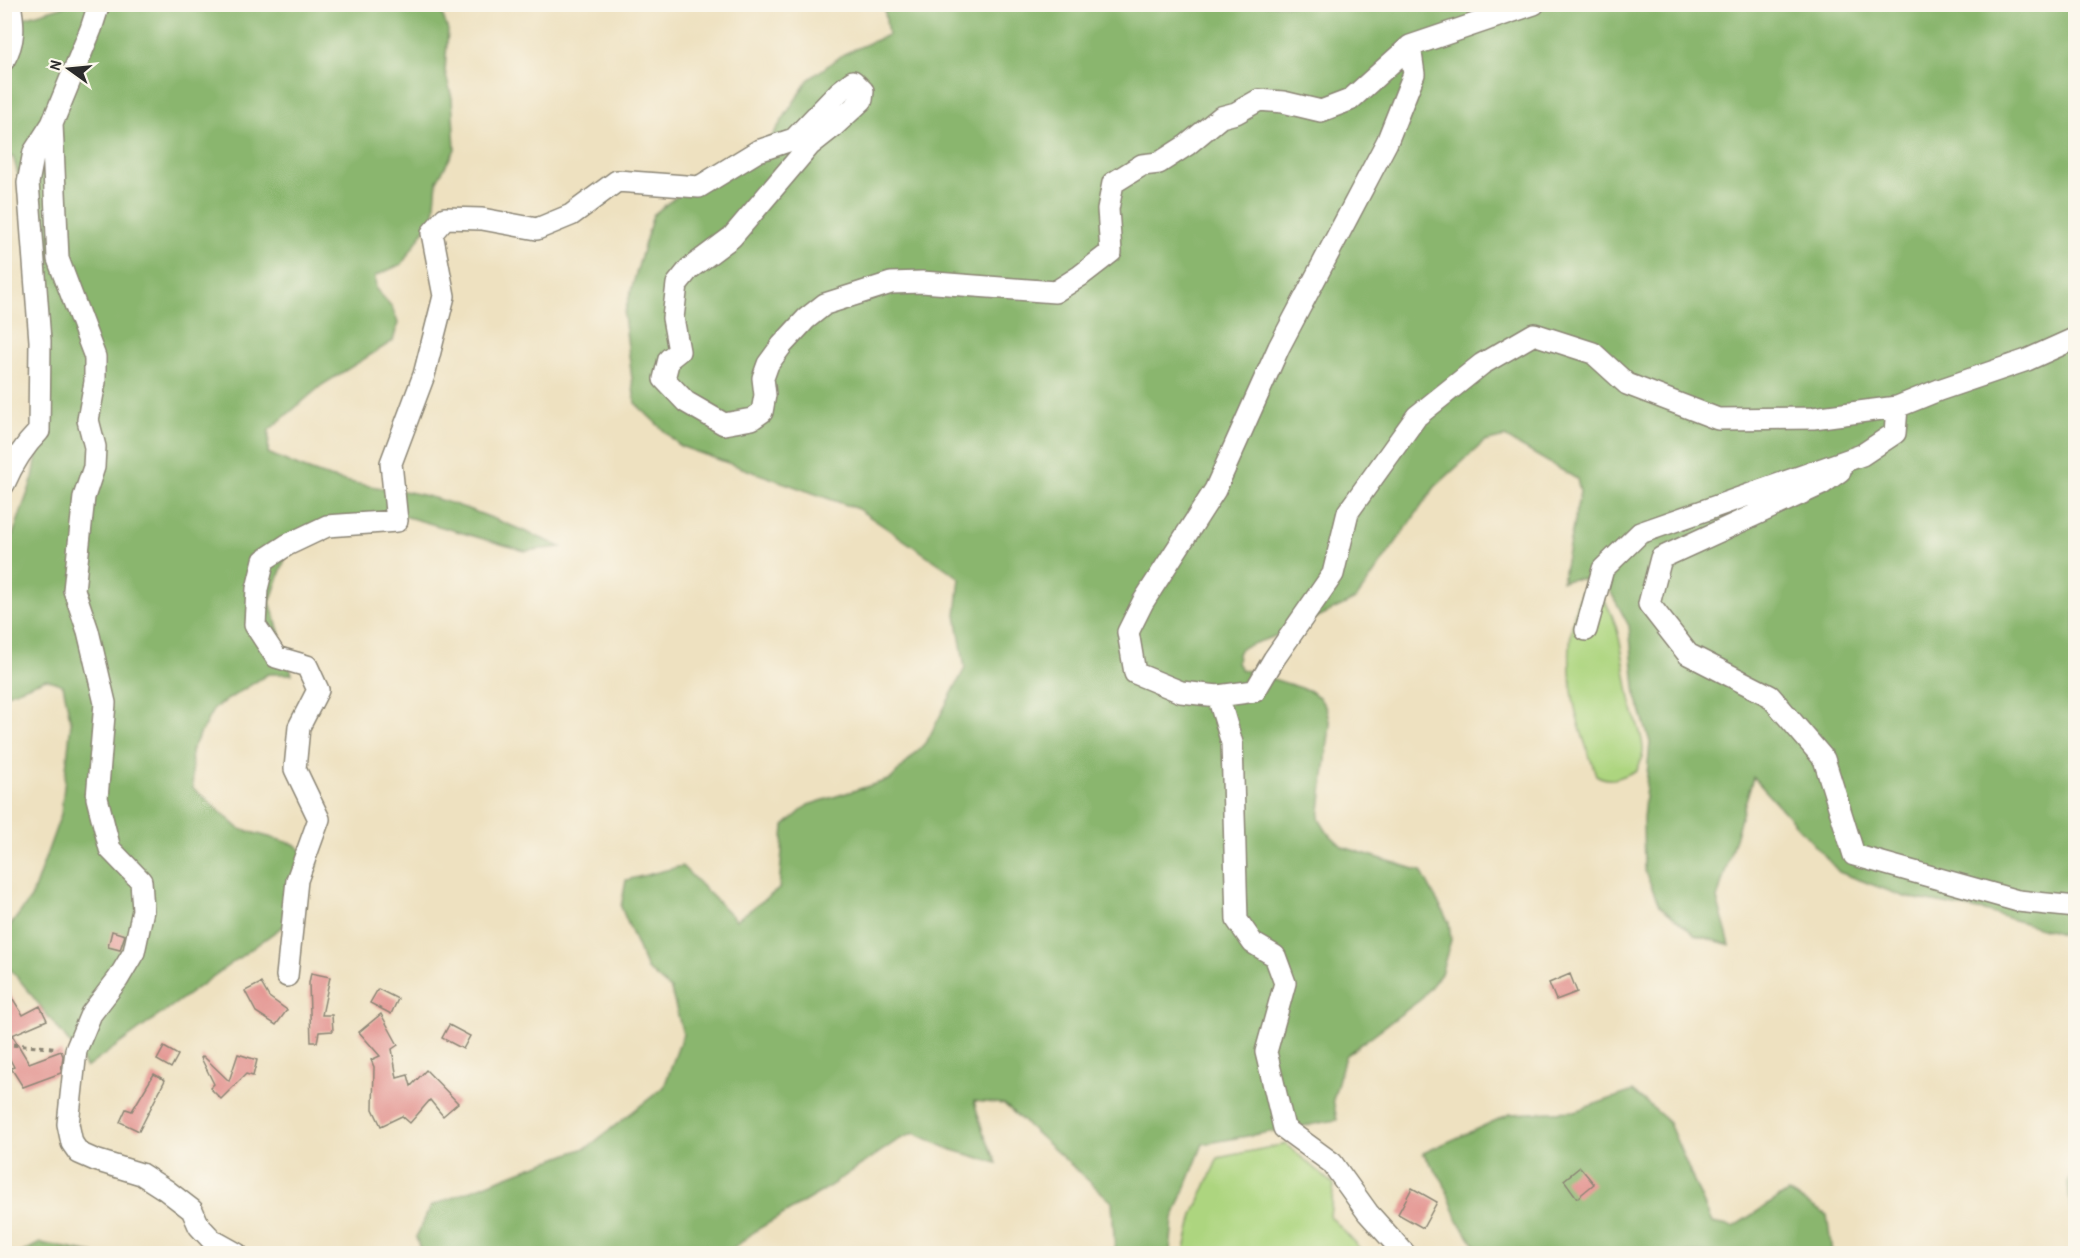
<svg xmlns="http://www.w3.org/2000/svg" width="2080" height="1258" font-family="'Patrick Hand',sans-serif">
<style>
.green{fill:#add57f;stroke:#6c8055;stroke-width:1.5}
.forest{fill:#8ab66e;stroke:#5a704c;stroke-width:1.5}
.building{fill:#e18a87}
.lines{fill:none;stroke-linecap:round;stroke-linejoin:round}
.minor-casing{stroke:#8c8676;stroke-width:24}
.path{stroke:#8c8676;stroke-width:4;stroke-dasharray:4.5 4.5;stroke-linecap:butt}
.minor{stroke:#fff;stroke-width:21}
</style>
<rect width="100%" height="100%" fill="#fbf7ec"/>
<filter id="ink" filterUnits="userSpaceOnUse"><feTurbulence type="fractalNoise" baseFrequency=".0167" numOctaves="2"/><feDisplacementMap in="SourceGraphic" scale="12" xChannelSelector="R" yChannelSelector="G"/><feConvolveMatrix kernelMatrix="1 2 1 2 8 2 1 2 1" color-interpolation-filters="sRGB"/></filter>
<filter id="wash" filterUnits="userSpaceOnUse"><feTurbulence type="fractalNoise" baseFrequency=".008" numOctaves="4" result="noise"/><feDisplacementMap in="SourceGraphic" scale="24" xChannelSelector="R" yChannelSelector="G"/><feGaussianBlur stdDeviation="1.35" result="paint"/><feColorMatrix in="noise" values="0 0 0 0 0 0 0 0 0 0 0 0 0 0 0 0 0 1.4 0 .05"/><feComposite in="paint" operator="in"/></filter>
<g filter="url(#wash)">
<rect width="100%" height="100%" fill="#eee1c0"/>
<path class="green" d="M1589,588C1623,603 1623,675 1632,707C1636,721 1642,733 1643,748C1644,756 1640,763 1637,770C1622,777 1611,784 1596,775C1590,756 1582,737 1577,717C1567,677 1566,630 1581,592Z
M1286,1144L1334,1185L1330,1216L1364,1253H1184L1193,1215L1218,1158Z"/>
<path class="forest" d="M71,4L439,5L448,30L445,71L452,98L455,149L437,181L434,215L402,264L375,276L376,289L392,307L398,323L393,341L322,385L269,430L268,453C292,464 315,474 341,480C363,486 386,488 409,492C458,502 515,527 561,547L525,551L404,516L374,513L287,553L270,602L292,674H268L214,708L191,751L193,788L240,829L294,844L318,864L286,924L86,1068C74,1045 57,1028 41,1007C29,992 19,978 5,964L4,934L31,898L61,814L71,723L63,685L46,679L5,695V554L10,543L33,478L46,404L40,251L13,157L5,158V5L14,21Z
M884,5H2075V938L1984,911L1905,897L1839,872L1753,777L1717,899L1730,945L1695,935L1659,905L1644,869L1643,819L1650,742L1636,696L1629,626L1604,580L1575,579L1562,581L1580,492L1577,479L1505,437L1484,442L1435,487L1356,599L1284,633L1241,648L1238,654L1237,663L1241,669L1308,690L1319,697L1326,708L1330,725L1319,819L1327,832L1343,847L1421,871L1449,923L1451,940L1441,974L1420,1000L1345,1056L1333,1100L1337,1120L1203,1144L1173,1219L1170,1253H1115L1112,1202L1004,1104L974,1101L983,1132L997,1163L949,1149L914,1133L898,1140L821,1192L755,1231L728,1253H421L416,1237L431,1206L523,1170L588,1147L664,1087L683,1034L671,990L647,969L621,907L626,880L682,866L736,920L779,889L784,826L808,805L891,779L927,741L965,668L956,615L960,578L858,509L680,446L635,403L624,315L653,215L714,167L769,141L808,80L844,54L888,35Z
M1633,1091L1668,1121L1712,1223L1733,1227L1788,1192L1827,1215L1832,1253H1481L1459,1223L1443,1181L1423,1153L1510,1114L1575,1111Z
M2075,1158V1232L2073,1229L2068,1184Z
M40,1243L93,1253H95H21Z"/>
<g id="blocks">
<path class="building" d="M112,931L125,935L120,950L108,947Z
M311,973L330,977L322,1015H332L333,1031L319,1032L317,1042H311L309,983Z
M1570,974L1577,992L1556,1000L1549,983Z
M261,983L269,997L287,1010L276,1025L256,1012L245,991Z
M4,985L23,1015L40,1006L47,1020L12,1035L29,1063L61,1051L63,1056L61,1073L23,1087L11,1068L14,1067L4,1048V1023L10,1021L4,1013Z
M378,989L398,999L391,1014L370,1003Z
M381,1014L398,1045L392,1049L397,1078L408,1075L411,1086L426,1070L458,1103L443,1116L430,1100L410,1123L402,1116L381,1126L373,1109L374,1067L371,1060L380,1056L359,1032Z
M449,1025L470,1036L463,1049L442,1038Z
M164,1047L178,1055L171,1068L157,1060Z
M238,1054L257,1060L253,1076L246,1074L221,1099L210,1088L214,1084L201,1058L203,1056L229,1081Z
M154,1074L165,1080L139,1131L120,1122L126,1109L132,1111Z
M1580,1167L1594,1184L1577,1198L1564,1180Z
M1412,1188L1437,1202L1423,1228L1398,1214Z"/>
</g>
</g>
<g filter="url(#ink)">
<use href="#blocks" fill-opacity="0" stroke="#8c8676" stroke-width="1.5"/>
<g class="lines">
<g class="minor-casing">
<path id="minor" d="M99,4L91,29L52,124L58,259L95,357V382L88,420L95,447L94,467L84,497L74,590L88,631L105,703L97,798L110,849L141,881L143,910L134,952L118,979L91,1014L76,1050L68,1124L72,1143L79,1153L95,1160L141,1174L166,1190L192,1210L199,1226L212,1240L237,1254
M1410,46L1534,4
M4,60C15,41 14,25 10,4
M1897,407L1939,390L2027,360L2076,338
M1840,471L1822,484L1661,558L1649,604L1688,654L1770,696L1824,759L1854,855L2018,901L2076,907
M4,484C13,463 23,447 39,431L40,341L28,183L34,152L52,124
M1218,696L1232,743L1237,920L1253,943L1275,956L1285,983L1266,1052L1284,1128L1332,1163L1368,1213L1405,1254
M287,976L297,880L319,819L295,769L299,727L318,690L307,666L276,657L255,625L257,589L264,560L287,545L327,526L397,521L391,463L424,375L444,296L432,233L445,218L482,219L537,229L571,215L617,181L699,187L758,151L794,139L839,92L853,81L863,91L862,100L834,126L810,145L732,237L689,269L677,284L673,318L679,351L669,359L664,379L686,402L724,424L752,419L762,412L765,395L763,378L768,364L782,345L806,319L825,304L891,283L922,282L1055,292L1080,276L1111,252L1108,209L1113,183L1142,165L1159,163L1187,145L1221,117L1236,113L1259,100L1283,102L1321,111L1350,100L1410,46L1414,74L1387,142L1279,347L1215,490L1143,602L1128,632L1135,673L1181,692L1218,696L1255,691L1274,659L1333,574L1348,512L1417,416L1482,364L1534,334L1593,353L1627,384L1718,419L1813,418L1897,407L1895,433L1862,455L1640,533L1603,569L1586,630"/>
</g>
<path class="path" d="M4,1044L58,1048"/>
<use href="#minor" class="minor"/>
</g>
</g>
<rect width="2080" height="1258" fill="none" stroke="#fbf7ec" stroke-width="24"/>
<g transform="translate(69 69) rotate(285)" stroke="#fbf7ec" stroke-width="4.5" paint-order="stroke">
<path d="M0-4.5L10 22L0 15L-10 22Z" fill="#2b2b2b"/>
<text y="-9" font-size="16" font-weight="bold" text-anchor="middle" fill="#2b2b2b">N</text>
</g>
</svg>
